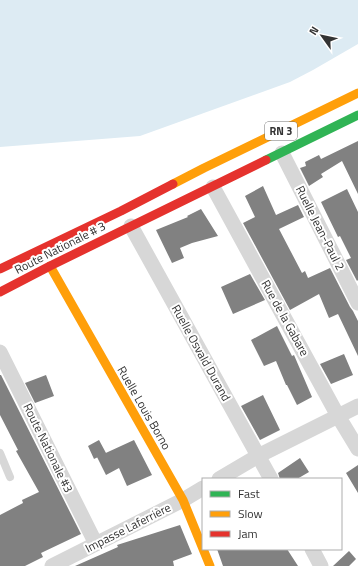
<svg xmlns="http://www.w3.org/2000/svg" width="358" height="566" font-family="'Titillium Web',sans-serif">
<style>
.water{fill:#ddebf3}
.building{fill:#818181}
.lines{fill:none;stroke-linecap:round;stroke-linejoin:round}
.lane{stroke:#d7d7d7;stroke-width:8}
.street{stroke:#d7d7d7;stroke-width:15}
.fast{stroke:#30b455;stroke-width:9}
.slow{stroke:#ff9f0a;stroke-width:9}
.jam{stroke:#e5322d;stroke-width:9}
.labels{text-anchor:middle;stroke-width:4;stroke-linejoin:round;paint-order:stroke}
.shield{fill:#fff;stroke:#707070;stroke-width:1}
.shield-label{font-size:11px;font-weight:bold;fill:#333}
.street-label{font-size:12px;fill:#333;stroke:#fff}
</style>
<rect width="100%" height="100%" fill="#fff"/>
<path class="water" d="M0,0H358V44L313,70L290,82L140,136L0,147Z"/>
<path class="building" d="M358,141V194L342,161L321,174L323,177L309,186L300,168L306,166L305,162L319,155L321,159Z
M263,186L276,215L298,205L304,217L279,229L302,273L305,271L308,278L330,268L350,307L353,311L358,321V356L338,314L329,318L319,294L290,310L243,223L255,217L245,196Z
M347,189L358,212V280L357,281L346,260L351,258L340,236L338,237L321,202Z
M201,209L218,236L192,243L180,248L184,258L172,263L156,230L188,217L187,216Z
M250,274L265,300L233,314L221,287Z
M277,326L292,356L294,355L312,397L297,405L287,385H286L276,361L264,366L251,340Z
M344,354L353,375L331,384L320,364Z
M0,375H1L81,534L41,553L43,557L25,566H0V515L23,503L22,500L39,492L16,451L18,450L0,415Z
M46,375L54,396L35,403L25,383Z
M263,395L280,430L260,440L241,406Z
M99,440L106,453L94,459L88,446Z
M134,440L152,475L127,486L119,468L106,475L97,457Z
M300,458L309,472L297,479H280L278,473Z
M358,465V493L346,473Z
M180,525L192,554L173,561L174,566H75L118,547L117,545Z
M217,549H287L298,566H223Z
M349,551L356,559L349,566H333Z"/>
<g class="lines">
<path class="lane" d="M0,453L10,477"/>
<path class="street" d="M282,153L358,303
M213,187L338,416L358,449
M131,226L271,479
M0,352L96,544
M219,479L258,456L358,406
M312,549L321,566
M52,566L183,500L203,488"/>
<path class="fast" d="M266,160L358,115"/>
<path class="slow" d="M173,184L204,168L358,93
M50,266L183,500L210,566"/>
<path class="jam" d="M0,269L121,211L173,184
M0,292L50,266L266,160"/>
</g>
<g class="labels">
<rect class="shield" x="265" y="122" width="32" height="18" rx="3"/>
<g class="shield-label">
<text x="281" y="135">RN 3</text>
</g>
<g class="street-label">
<text transform="translate(320 228) rotate(63)" y="4">Ruelle Jean-Paul 2</text>
<text transform="translate(60 248) rotate(-27)" y="4">Route Nationale # 3</text>
<text transform="translate(285 318) rotate(61)" y="4">Rue de la Gabare</text>
<text transform="translate(201 353) rotate(61)" y="4">Ruelle Osvald Durand</text>
<text transform="translate(144 408) rotate(60)" y="4">Ruelle Louis Borno</text>
<text transform="translate(48 448) rotate(64)" y="4">Route Nationale #3</text>
<text transform="translate(128 528) rotate(-27)" y="4">Impasse Laferrière</text>
</g>
</g>
<rect x="202" y="478" width="140" height="72" fill="#ffffff" stroke="#adadad"/>
<rect x="210" y="491" width="20" height="6" fill="#30b455" stroke="#adadad"/>
<text x="238" y="498" font-size="12" fill="#333333">Fast</text>
<rect x="210" y="511" width="20" height="6" fill="#ff9f0a" stroke="#adadad"/>
<text x="238" y="518" font-size="12" fill="#333333">Slow</text>
<rect x="210" y="531" width="20" height="6" fill="#e5322d" stroke="#adadad"/>
<text x="238" y="538" font-size="12" fill="#333333">Jam</text>
<g transform="translate(322 36) rotate(303)" stroke="#ffffff" stroke-width="3" paint-order="stroke">
<path d="M0-3L7 15L0 10L-7 15Z" fill="#333333"/>
<text y="-6" font-size="11" font-weight="bold" text-anchor="middle" fill="#333333">N</text>
</g>
</svg>
